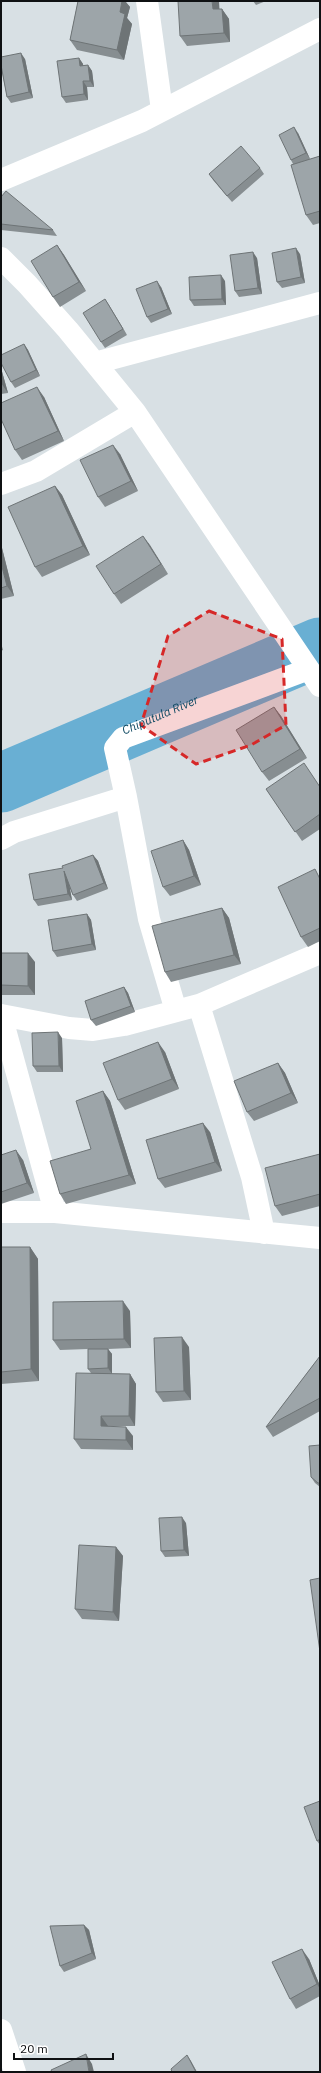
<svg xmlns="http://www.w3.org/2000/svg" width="321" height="2073" font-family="'IBM Plex Sans',sans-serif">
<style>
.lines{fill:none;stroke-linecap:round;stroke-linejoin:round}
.river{stroke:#69afd3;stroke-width:59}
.minor{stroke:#fff;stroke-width:22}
.wall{fill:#878e91}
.shaded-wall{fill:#6e7476}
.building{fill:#9da5a9;stroke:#6e7476}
.marked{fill:#d62828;fill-opacity:0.2;stroke:#d62828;stroke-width:3;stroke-dasharray:8 5;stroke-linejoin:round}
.labels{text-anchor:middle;stroke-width:3;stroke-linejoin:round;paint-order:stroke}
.water-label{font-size:12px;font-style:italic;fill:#0f4962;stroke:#fff}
</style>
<rect width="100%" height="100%" fill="#d8e0e4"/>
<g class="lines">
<path class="river" id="s1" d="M1,783L320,647"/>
<path class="minor" d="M147,1L162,110
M1,180L142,121L320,29
M1,258L27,284L68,330L135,412L320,686
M95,363L320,303
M1,484L36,471L135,412
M126,797L149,919L176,1011
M1,839L14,832L126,797L115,748L123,738L309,669
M199,1005L252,1177L264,1233
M1,1015L69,1028L93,1030L124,1025L199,1005L320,953
M1,1015L55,1212
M1,1212H55L320,1238
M1,2030L15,2072"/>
</g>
<path class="wall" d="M78,1H125L130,7L127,18L132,24L124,60L77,50L70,40Z
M219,1V9H222L229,19L230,42L187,46L180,36Z
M253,1H266L256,5Z
M1,57L25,59L33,98L11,103L7,97L2,72H1Z
M79,58L83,64V66L88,65L92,71L94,87H87L88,100L66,103L62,97Z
M298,133L310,159L308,160L320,156V223L313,225L306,215L293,164L291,160Z
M260,168L264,174L232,202L213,180L209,174Z
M1,197L53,230L57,236L1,230Z
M57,245L64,255L86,291L60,307L53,297Z
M300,254L305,283L282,288L277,282Z
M257,258L262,294L239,297L235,291Z
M225,281L226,305L194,306L190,300Z
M161,287L172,314L151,323L147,317Z
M105,299L127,335L105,348L101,342Z
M24,344L28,350L40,376L15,388L11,382Z
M1,368L8,393L1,394Z
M44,397L64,441L22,460L15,450Z
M120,454L138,491L105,507L98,497Z
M55,486L62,495L90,555L42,577L35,567Z
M143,536L168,574L121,604L114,594Z
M1,544L14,596L1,599Z
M1,643L3,650L1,651Z
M274,707L281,716L307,758L269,781L262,772Z
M320,786V829L302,841L266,789Z
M183,840L189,850L201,885L170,896L163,887Z
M93,855L98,861L108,889L77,901L73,895L69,886L72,900L38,906L34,900L63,868Z
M320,876V941L308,947L301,937Z
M222,908L229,918L241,964L171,982L165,972Z
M87,914L91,920L96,950L57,957L53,951Z
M1,953L35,962V995H1Z
M124,987L128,993L135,1012L96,1026L91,1020Z
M62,1038L63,1072H37L33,1066Z
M165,1052L179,1089L125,1110L118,1100Z
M278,1063L285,1073L298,1103L254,1121L247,1112Z
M103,1091L110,1101L136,1184L66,1204L60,1194L91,1149Z
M210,1132L222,1171L165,1188L158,1179Z
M320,1154V1206L282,1216L275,1206Z
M1,1155L23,1160L34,1193L1,1204Z
M1,1247H30L38,1259L39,1381L1,1384Z
M130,1311L131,1348L108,1349L112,1354V1374H130L136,1384L135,1426H108L133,1436V1450L81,1449L74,1439L91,1373L88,1369V1349L60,1350L53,1340Z
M189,1347L191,1400L163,1402L156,1392Z
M320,1356V1411L273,1437L266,1427Z
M320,1445V1487L315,1483L311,1477Z
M186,1523L189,1556L165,1557L161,1551Z
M116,1547L123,1556L119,1621L82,1619L75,1609Z
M320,1801V1845L317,1841Z
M84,1925L89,1930L96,1959L64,1972L60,1966Z
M309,1959L320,1986V1996L296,2009L290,1999Z"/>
<path class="shaded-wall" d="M122,1H125L130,7L127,18L132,24L124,60L117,50L120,12Z
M212,1H219L220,19L213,9Z
M222,9L229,19L230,42L224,33Z
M21,53L25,59L33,98L29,92Z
M79,58L83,64L84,72L80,66Z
M88,65L92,71L94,87L90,81Z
M83,81L87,87L88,100L84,94Z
M294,127L298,133L310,159L306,153Z
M57,245L64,255L86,291L79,282Z
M296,248L300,254L305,283L301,277Z
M253,252L257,258L262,294L258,288Z
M221,275L225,281L226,305L222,299Z
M157,281L161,287L172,314L168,309Z
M105,299L109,305L127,335L123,329Z
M24,344L28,350L40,376L36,370Z
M1,368L8,393L1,383Z
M37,387L44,397L64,441L58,431Z
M113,445L120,454L138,491L131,481Z
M55,486L62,495L90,555L83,546Z
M143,536L150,545L168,574L161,564Z
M1,544L14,596L7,586L1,563Z
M274,707L281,716L307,758L300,749Z
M183,840L189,850L201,885L194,876Z
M93,855L98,861L108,889L104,883Z
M64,871L68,877L72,900L68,894Z
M222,908L229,918L241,964L234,955Z
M87,914L91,920L96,950L92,944Z
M28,953L35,962V995L28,986Z
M124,987L128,993L135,1012L131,1006Z
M58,1032L62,1038L63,1072L59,1066Z
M158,1042L165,1052L179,1089L172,1079Z
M278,1063L285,1073L298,1103L291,1093Z
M103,1091L110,1101L136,1184L129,1175Z
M203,1123L210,1132L222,1171L215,1162Z
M16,1150L23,1160L34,1193L27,1183Z
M30,1247L38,1259L39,1381L31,1369Z
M123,1301L130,1311L131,1348L124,1339Z
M182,1337L189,1347L191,1400L184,1391Z
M108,1349L112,1354V1374L108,1368Z
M130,1374L136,1384L135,1426L129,1416Z
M101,1416L108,1426H101Z
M126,1427L133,1436V1450L126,1440Z
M182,1517L186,1523L189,1556L184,1550Z
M116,1547L123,1556L119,1621L113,1612Z
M84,1925L89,1930L96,1959L92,1953Z
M302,1949L309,1959L320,1986V1989L317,1984Z
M86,2054L92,2064L94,2072H89Z
M187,2055L191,2061L197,2072H196Z"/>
<path class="building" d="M78,1H122L120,12L125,14L117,50L70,40Z
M178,1H212L213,9H222L224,33L180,36Z
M21,53L29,92L7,97L1,65V57Z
M79,58L80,66L88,65L90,81H83L84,94L62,97L57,61Z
M294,127L306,153L291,160L279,135Z
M241,146L260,168L227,196L209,174Z
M320,156V211L306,215L291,165Z
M6,191L53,230L1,224V197Z
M57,245L79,282L53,297L31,261Z
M296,248L301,277L277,282L272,253Z
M253,252L258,288L235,291L230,255Z
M221,275L222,299L190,300L189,277Z
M157,281L168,309L147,317L136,289Z
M105,299L123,329L101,342L83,313Z
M24,344L36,370L11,382L1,363V355Z
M37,387L58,431L15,450L1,419V403Z
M113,445L131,481L98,497L80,460Z
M55,486L83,546L35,567L8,507Z
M143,536L161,564L114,594L96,566Z
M1,563L7,586L1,588Z
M274,707L300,749L262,772L236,730Z
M304,763L320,787V814L295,832L266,789Z
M183,840L194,876L163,887L151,851Z
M93,855L104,883L73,895L64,871L68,894L34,900L29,874L63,868L62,866Z
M315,869L320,879V928L301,937L278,887Z
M222,908L234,955L165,972L152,926Z
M87,914L92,944L53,951L48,920Z
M1,953H28V986L1,985Z
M124,987L131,1006L91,1020L85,1001Z
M58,1032L59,1066H33L32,1033Z
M158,1042L172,1079L118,1100L103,1063Z
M278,1063L291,1093L247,1112L234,1081Z
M103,1091L129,1175L60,1194L50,1161L91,1149L76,1101Z
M203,1123L215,1162L158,1179L146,1140Z
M16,1150L27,1183L1,1192V1155Z
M320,1154V1194L275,1206L265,1168Z
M1,1247H30L31,1369L1,1372Z
M123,1301L124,1339L53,1340V1302Z
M182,1337L184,1391L156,1392L154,1338Z
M88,1349H108V1368L88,1369Z
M320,1356V1398L266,1427Z
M76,1373L130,1374L129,1416H101V1426L126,1427V1440L74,1439Z
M320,1445V1483H318L311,1477L309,1446Z
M182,1517L184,1550L161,1551L159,1518Z
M79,1545L116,1547L113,1612L75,1609Z
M320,1578V1652L310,1580Z
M320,1801V1839L317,1841L304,1807Z
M84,1925L92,1953L60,1966L50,1926Z
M302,1949L317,1984L290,1999L272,1962Z
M86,2054L89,2072H52L51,2070Z
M187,2055L196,2072H172L171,2069Z"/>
<path class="marked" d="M209,611L282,639L286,725L251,745L196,764L141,725L168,636Z"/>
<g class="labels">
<g class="water-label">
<text dy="4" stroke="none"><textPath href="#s1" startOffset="173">Chiputula River</textPath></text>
</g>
</g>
<rect width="321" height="2073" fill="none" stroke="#0f1113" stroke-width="4"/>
<path d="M14 2053v6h99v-6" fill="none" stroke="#0f1113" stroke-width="2"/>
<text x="20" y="2053" font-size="12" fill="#0f1113" stroke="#ffffff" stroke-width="3" paint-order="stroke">20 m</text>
</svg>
